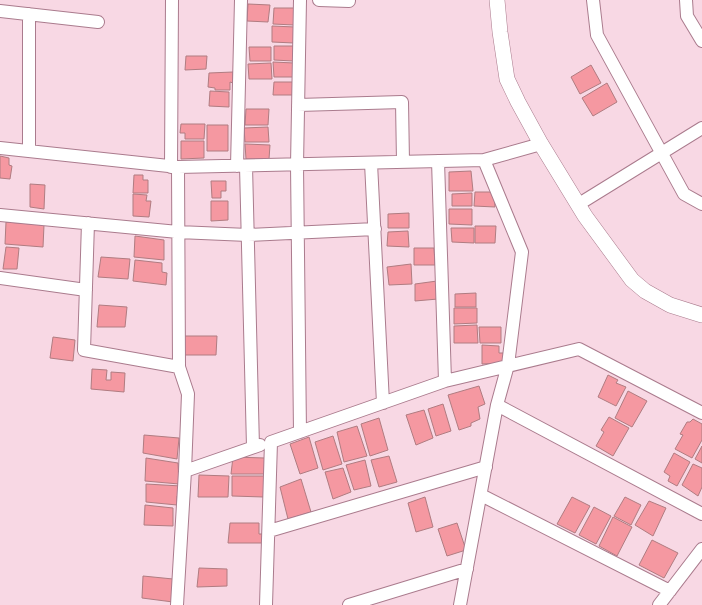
<svg xmlns="http://www.w3.org/2000/svg" width="702" height="605" font-family="'Exo 2',sans-serif">
<style>
.building{fill:#f598a1;stroke:#b07c81}
.lines{fill:none;stroke-linecap:round;stroke-linejoin:round}
.minor-casing{stroke:#aa7b8d;stroke-width:14}
.tertiary-casing{stroke:#aa7b8d;stroke-width:16}
.minor{stroke:#fff;stroke-width:12}
.tertiary{stroke:#fff;stroke-width:15}
</style>
<rect width="100%" height="100%" fill="#f8d8e4"/>
<path class="building" d="M248,4L270,5L268,22L247,21Z
M274,8H294V25L273,24Z
M272,26L295,27L294,43L272,42Z
M274,46H295L293,61L274,60Z
M249,47H271V61H250Z
M186,56H207L206,69L185,70Z
M273,62L294,63V77H274Z
M271,63L272,79H249L248,64Z
M591,65L601,83L580,94L571,77Z
M233,72V83L230,82V90H215V88L208,87L209,73Z
M274,82H294V95H273Z
M607,83L617,102L593,116L582,98Z
M210,91L229,92V107L209,106Z
M246,109H269L268,125H245Z
M181,124H205L204,139H185V133H180Z
M207,125H228V151H207Z
M268,127L269,142H245L244,128Z
M181,141H204V158L181,159Z
M245,144L270,145L269,159H246Z
M0,156L9,158V165L12,166L10,179L0,178Z
M471,171L473,191H449V172Z
M134,175H143V180H148V193H133Z
M211,181H226V191H221V198H212Z
M30,184L45,185L44,209L30,207Z
M475,192H494L495,207L474,206Z
M472,193V206H452V194Z
M133,194L147,195L146,201H151L149,217L133,216Z
M211,201H228V220L211,221Z
M449,209H472V225L449,224Z
M409,213V228H388V214Z
M6,222L44,225L43,247L5,244Z
M475,226H496L495,243H475Z
M451,228H474V243L452,242Z
M408,231L409,247L387,246L388,232Z
M135,236L164,240V260L134,257Z
M6,247L19,248L17,269H3Z
M414,248H434L435,265H414Z
M101,257L130,259L128,279L98,277Z
M135,260L162,263V272L167,273L166,285L133,281Z
M411,264L412,284L389,285L387,267Z
M437,281L438,299L415,301V284Z
M476,293V307H455V294Z
M99,305L127,307L125,327H97Z
M454,308H477V323L454,324Z
M477,325L478,343H454V326Z
M479,327H501V343H480Z
M184,336H217L216,355H184Z
M53,337L75,340L73,361L50,358Z
M482,345L499,346V353H504L503,363L482,364Z
M92,369L107,370L106,380H111V372L125,373L124,392L91,389Z
M608,375L618,380L616,383L626,387L616,406L598,397Z
M479,386L485,404L478,407L480,419L471,423V426L459,430L448,395Z
M628,391L647,401L632,427L615,418Z
M443,404L451,431L436,436L428,409Z
M424,410L433,438L416,445L406,415Z
M609,417L629,428L613,456L596,446L604,432L601,430Z
M379,418L388,450L370,456L361,424Z
M693,419L702,424V440L692,458L675,449L683,435L680,434L687,422H690Z
M357,426L367,456L344,462L337,432Z
M144,435L179,438L177,459L143,453Z
M333,436L342,464L323,470L315,442Z
M309,437L318,468L300,474L290,444Z
M702,446V463L695,459Z
M674,453L690,462L677,486L668,481L670,476L664,472Z
M389,456L397,482L379,487L371,460Z
M233,457L265,458L264,474H231Z
M146,458L178,463L179,484L145,481Z
M365,460L371,486L354,490L346,465Z
M693,464L702,468V487L698,496L682,485Z
M343,468L351,492L333,499L325,472Z
M199,475L229,476L228,497H198Z
M232,476H264V497L232,496Z
M301,479L311,512L288,519L280,487Z
M146,484L181,486L180,496H177V505L146,502Z
M425,497L433,527L416,532L408,503Z
M572,497L590,506L575,533L557,524Z
M625,497L641,505L631,525L614,516Z
M649,501L666,508L653,536L635,525Z
M145,505L173,508V526L144,525Z
M594,507L611,516L596,544L579,535Z
M613,517L632,527L617,556L599,546Z
M230,523H259V534H264V543H228Z
M457,523L466,550L447,556L438,529Z
M652,540L678,553L664,578L639,565Z
M199,568L227,569V586L197,587Z
M143,576L173,579V602L142,598Z"/>
<g class="lines">
<g class="minor-casing">
<path id="minor" d="M319,0L349,1
M593,0L597,35L684,194L702,204
M686,0L687,16L702,41
M0,11L98,22
M298,105L402,102L403,162
M0,148L178,167L484,160L541,144
M29,151V14
M438,161L445,381
M371,163L383,403
M237,166L241,0
M246,166L253,447
M171,167L172,0
M579,204L702,128
M0,215L178,232L248,235L375,229
M88,223L84,350L179,367
M0,278L86,290
M497,405L702,514
M300,432L297,165L300,0
M185,471L260,445
M481,495L670,591
M269,531L486,467
M177,605L185,471L188,394L179,367L178,167
M266,605L271,442L445,381L579,349L702,413
M349,605L467,569
M460,605L497,405L508,365L522,252L484,160
M659,605L702,549"/>
</g>
<g class="tertiary-casing">
<path id="tertiary" d="M497,0L500,32L507,79L518,102L541,144L585,216L632,280L645,291L670,305L702,315"/>
</g>
<use href="#minor" class="minor"/>
<use href="#tertiary" class="tertiary"/>
</g>
</svg>
